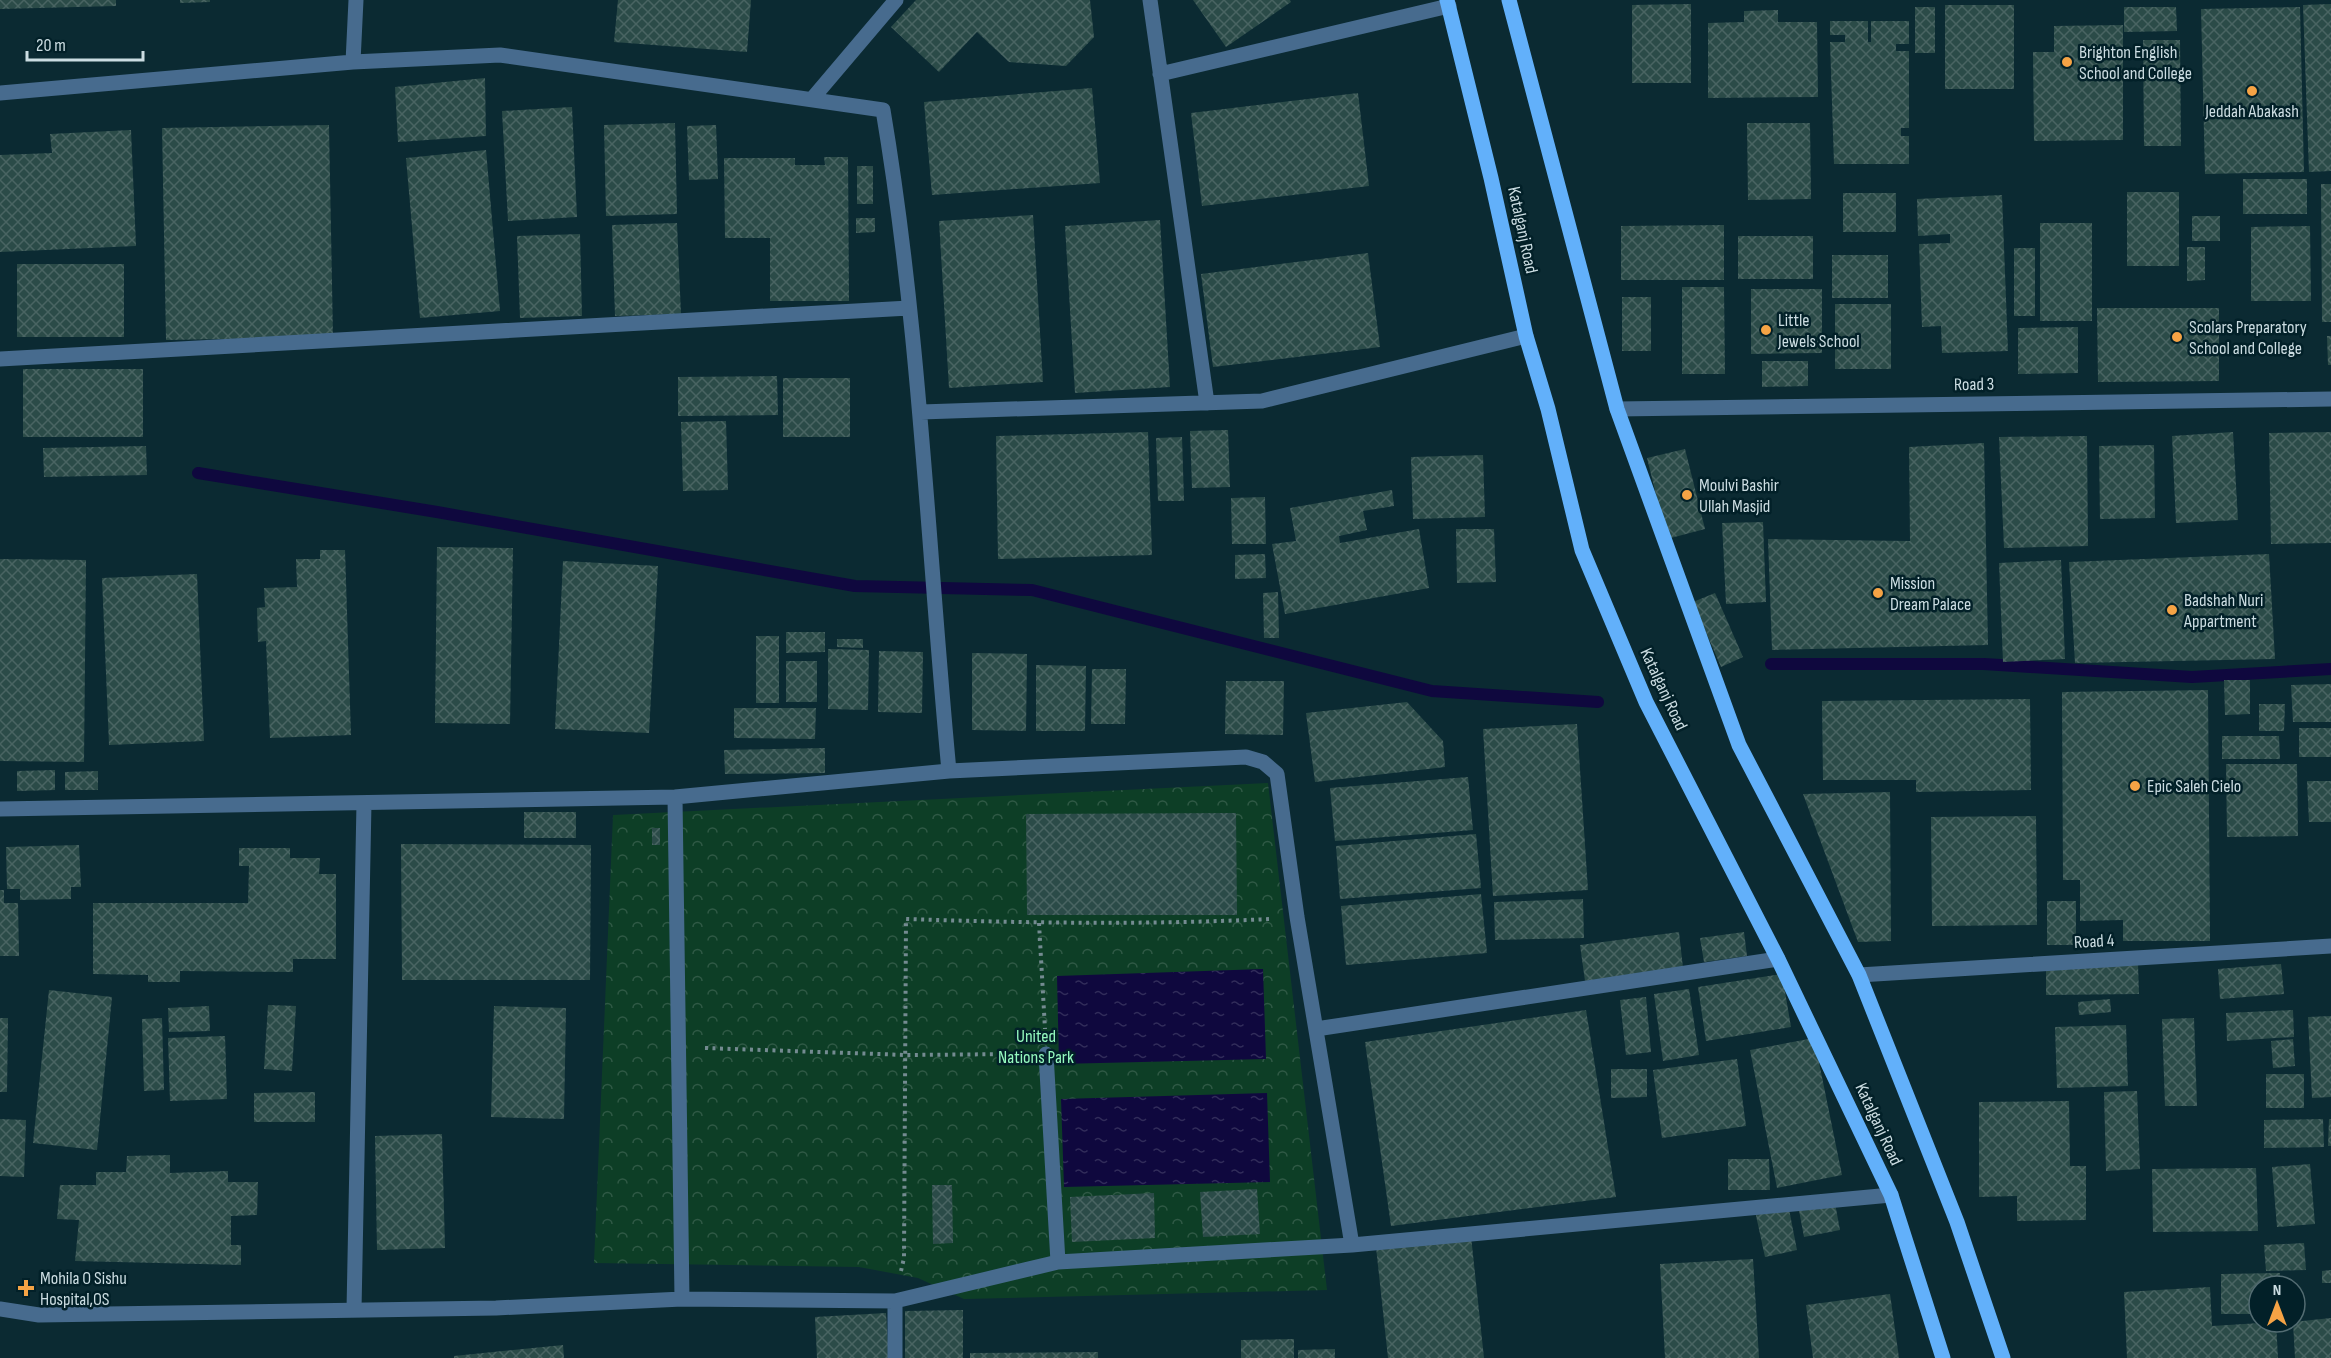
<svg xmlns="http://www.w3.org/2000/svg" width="2331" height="1358" font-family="'Sofia Sans Condensed',sans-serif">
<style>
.park{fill:url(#park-crowns)}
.water{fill:url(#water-ripples)}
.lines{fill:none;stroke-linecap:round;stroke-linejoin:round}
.stream{stroke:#0f083e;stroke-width:12}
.building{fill:url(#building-cross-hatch)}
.path{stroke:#748b91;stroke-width:4;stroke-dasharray:3 4.5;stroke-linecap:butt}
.minor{stroke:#476b8e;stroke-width:15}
.major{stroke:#62b0fa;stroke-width:15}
.poi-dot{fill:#f5a345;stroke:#022028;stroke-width:2}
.labels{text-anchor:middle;stroke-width:5;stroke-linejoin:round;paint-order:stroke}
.poi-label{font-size:18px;fill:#ccdde2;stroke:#022028;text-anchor:start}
.street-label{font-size:18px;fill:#ccdde2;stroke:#022028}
.park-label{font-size:18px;fill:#95fabf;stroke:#022028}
</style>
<defs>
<pattern id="park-crowns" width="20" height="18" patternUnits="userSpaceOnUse" patternTransform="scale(1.5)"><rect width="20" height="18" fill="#0d3e26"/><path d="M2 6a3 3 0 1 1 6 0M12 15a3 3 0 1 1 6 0" fill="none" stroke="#2f5945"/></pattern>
<pattern id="water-ripples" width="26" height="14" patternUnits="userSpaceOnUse" patternTransform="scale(1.5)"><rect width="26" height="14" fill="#0f083e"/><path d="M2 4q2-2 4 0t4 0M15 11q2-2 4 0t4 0" fill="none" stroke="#312c5a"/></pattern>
<pattern id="building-cross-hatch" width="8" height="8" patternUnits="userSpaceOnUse" patternTransform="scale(1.5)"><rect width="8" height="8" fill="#2b4b48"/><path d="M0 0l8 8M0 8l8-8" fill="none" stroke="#496462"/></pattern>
</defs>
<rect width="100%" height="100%" fill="#0b2a32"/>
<path class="park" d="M1268,783L1327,1290L964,1299L918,1278L859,1267L594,1263L613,815Z"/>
<path class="water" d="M1263,969L1266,1059L1059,1064L1057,976Z
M1267,1093L1270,1182L1064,1187L1061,1099Z"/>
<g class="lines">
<path class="stream" d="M198,473L437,512L855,586L1032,590L1432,691L1598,702
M1771,664H1984L2192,677L2331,669"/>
</g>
<path class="building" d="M0,0H116V6L0,9Z
M180,0H210V2L180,3Z
M618,0H751L747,52L614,42Z
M916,0H1090L1094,37L1066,66L1009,62L977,32L939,72L891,27Z
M1193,0H1290L1291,2L1226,47Z
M1691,4V83H1632V5Z
M2331,4V171L2309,172L2303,5Z
M1945,5H2014V89H1945Z
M1915,7H1935V53H1915Z
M2124,7H2176L2177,31L2124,32Z
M2300,7L2304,172L2205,174L2201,9Z
M1778,10V22H1817L1818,97L1708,98V23L1744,22V11Z
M1830,21H1868V42H1871V21H1909V44H1896V51H1909V128H1901V136H1909V164H1834L1830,42H1845V35H1830Z
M2123,25V140L2034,141L2033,52H2054V26Z
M2143,40H2180L2181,146H2144Z
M485,78L486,136L398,142L395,87Z
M1092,88L1100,183L932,195L924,102Z
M1358,93L1369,186L1202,206L1191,113Z
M572,107L577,217L508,221L502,111Z
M675,123L677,214L606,216L604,125Z
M1747,123H1810L1811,199L1748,200Z
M329,125L333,337L166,340L162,128Z
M716,125L718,179L689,180L687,126Z
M131,130L136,246L0,252V155L52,153L50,134Z
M486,150L500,311L420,318L406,158Z
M824,157H848L849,301H770V238H725L724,158H795V165H825Z
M857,166H873V204H857Z
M2243,179H2307V214H2243Z
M2321,184H2331V322H2322Z
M2127,192H2179V266H2127Z
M1843,193H1896V232H1843Z
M2002,195L2008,351L1942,353L1941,326L1922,327L1919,244L1950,243V234L1918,236L1917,199Z
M1033,215L1043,382L949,388L939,221Z
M2192,216H2220V241H2192Z
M856,218H875V232L856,233Z
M1160,220L1170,387L1075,393L1065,226Z
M677,223L681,314L615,316L612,225Z
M2040,223H2092V321H2040Z
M1724,225V280H1621V226Z
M2310,226L2311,301H2251V227Z
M580,234L582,316L520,318L517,236Z
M1738,236H1813V279H1738Z
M2187,247H2205V280L2187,281Z
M2014,248H2035V316H2014Z
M1368,253L1380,347L1213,367L1201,274Z
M1832,255H1888V298H1832Z
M17,264H124V337H17Z
M1682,287H1724L1725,374H1682Z
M1751,289H1822V353L1751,354Z
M1622,297H1651V351H1622Z
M1835,304H1891V369H1835Z
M2097,308H2219V381L2098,382Z
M2078,327V373L2018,374V328Z
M2327,336H2331V365H2328Z
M1762,361H1808V386L1762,387Z
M23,369H143V437H23Z
M777,376L778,415L678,416V377Z
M783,378H850V437H783Z
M726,421L728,490L683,491L681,422Z
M1228,430L1230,487L1192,488L1190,431Z
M1148,432L1152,555L998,559L996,436Z
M2233,432L2238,520L2176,523L2172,436Z
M2331,432V543L2271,544L2269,433Z
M2087,436L2088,546L2004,548L1999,437Z
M1182,437L1184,501H1158L1156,438Z
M1984,443L1988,645L1772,650L1768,539L1910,541L1909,447Z
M2154,445L2155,518L2100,519L2099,446Z
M146,446L147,475L44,477L43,448Z
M1685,449L1705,529L1667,539L1647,458Z
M1483,455L1485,517L1413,519L1411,457Z
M1392,490L1394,506L1363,511L1367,530L1339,536L1340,543L1419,529L1429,588L1285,614L1272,544L1296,541L1290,508Z
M1265,497L1266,544H1232L1231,498Z
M1763,522L1766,602L1726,604L1722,523Z
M1456,529H1494L1496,582L1457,583Z
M437,547L513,548L510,724L435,723Z
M320,550H345L351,735L270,738L266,641L258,642L257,608L265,607L264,588L297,587L296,559H320Z
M1265,554L1266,578L1235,579V555Z
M2269,554L2275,659L2075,663L2069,562Z
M0,559L86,560L84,762L0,761Z
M2061,560L2065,659L2003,662L1999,563Z
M563,561L658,566L649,733L555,729Z
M197,574L204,741L109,745L102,578Z
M1278,592L1279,638H1264L1263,593Z
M1715,593L1743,657L1721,667L1693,602Z
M786,632H825V652L786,653Z
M756,636H779V703H756Z
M837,639H863V648L837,647Z
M828,649L869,650L868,710L828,709Z
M879,651L923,652L922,713L878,712Z
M972,653L1027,654L1026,731L972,730Z
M786,661H817V702H786Z
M1036,665L1086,666L1085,731H1036Z
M1092,669H1126L1125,724H1091Z
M2224,680H2250V714L2225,715Z
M1226,681H1284L1283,735L1225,734Z
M2331,684V722H2293L2291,685Z
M2208,690L2210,941H2123V920L2080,921V880H2063L2062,692Z
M2030,699L2031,790L1916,792V780H1823L1822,701Z
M1407,702L1443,741L1445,767L1315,782L1306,713Z
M2259,704H2285L2284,731H2259Z
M734,708H816L815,739L734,738Z
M1577,724L1588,890L1493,896L1483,729Z
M2299,728H2331V757H2299Z
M2222,736H2279L2280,759H2222Z
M825,748V773L725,774L724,750Z
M2226,764H2297L2298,836L2227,837Z
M55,770V790L17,791V771Z
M98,771V790H65V772Z
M1468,777L1473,830L1335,841L1330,788Z
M2307,781H2331V822H2309Z
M1890,792L1891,941L1858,942L1803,794Z
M524,812H576V838H524Z
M1236,813L1237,915H1027L1026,814Z
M2036,816L2037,925L1932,926L1931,817Z
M652,828H660V845H652Z
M1476,834L1481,888L1340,899L1336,846Z
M401,844L591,845L590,980H402Z
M79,845L81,887H71V899L20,900V889H7L6,847Z
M239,848H290V858H320L319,874H336V959H293V972L180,971V982H148V975L93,974V903H248L249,866H239Z
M0,890H4V903H18L19,956H0Z
M1481,894L1487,953L1346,965L1341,906Z
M1583,899L1584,938L1495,940L1494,902Z
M2047,901H2076V945H2047Z
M1679,932L1683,968L1585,981L1580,945Z
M1744,932L1747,956L1704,962L1700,938Z
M2138,964L2139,994L2046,995V966Z
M2281,964L2284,994L2220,999L2218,969Z
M1782,974L1791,1027L1706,1041L1698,987Z
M1689,989L1699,1055L1663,1061L1654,994Z
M49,990L112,997L97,1150L33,1143Z
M1646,997L1651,1052L1626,1055L1620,1000Z
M2110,999L2111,1012L2079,1015L2078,1002Z
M268,1005L296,1006L292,1071L264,1069Z
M209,1006L210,1031L169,1032L168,1008Z
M494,1006L566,1008L564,1119L491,1117Z
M1586,1010L1616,1197L1391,1226L1365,1042Z
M2293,1010L2294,1037L2227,1041L2226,1013Z
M2331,1016V1097L2312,1098L2308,1017Z
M0,1018H8L7,1092H0Z
M162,1018L164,1090L144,1091L142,1019Z
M2194,1018L2197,1106H2165L2162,1019Z
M2126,1025L2128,1086L2057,1088L2055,1027Z
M225,1036L227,1099L170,1101L168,1038Z
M1814,1038L1842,1175L1777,1188L1750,1050Z
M2293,1039L2295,1066L2273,1068L2271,1041Z
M1737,1059L1746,1126L1662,1138L1653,1070Z
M1611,1069H1647V1097L1611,1098Z
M2266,1074H2304V1108H2266Z
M2137,1091L2140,1169L2106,1171L2104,1092Z
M315,1092V1122H254V1093Z
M2069,1101L2070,1166H2086V1220L2017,1221V1196L1979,1197V1102Z
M0,1119L26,1120L24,1177L0,1176Z
M2323,1119L2324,1147L2264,1148V1120Z
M2329,1119H2331V1146H2328Z
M442,1134L445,1248L377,1250L375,1136Z
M170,1155V1173L228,1171V1182H258L257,1215L231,1216V1245H241V1265L75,1261L79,1220L57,1219L60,1185H96V1172H126L127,1156Z
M1728,1159H1769L1770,1190H1728Z
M2310,1164L2315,1224L2277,1227L2272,1167Z
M2256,1168L2258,1231L2153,1232L2152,1169Z
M932,1185H952L953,1243L933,1244Z
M1257,1189L1260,1234L1203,1237L1200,1192Z
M1154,1193L1155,1238L1072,1242L1070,1197Z
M1834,1198L1840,1230L1804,1237L1798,1205Z
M1788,1204L1797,1250L1765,1257L1755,1211Z
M1471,1236L1484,1358H1388L1376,1247Z
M2304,1243L2306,1270L2266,1271L2264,1245Z
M1753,1259L1759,1358H1665L1660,1264Z
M2331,1270V1283H2322V1271Z
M2280,1273V1286H2259V1314H2221V1274Z
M2210,1287L2212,1326L2276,1322L2278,1358H2127L2124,1292Z
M1890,1294L1899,1358H1813L1806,1305Z
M963,1310V1358H905V1311Z
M886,1313L889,1358H817L815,1317Z
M2331,1318V1358H2295L2293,1322Z
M1294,1339V1358H1241V1340Z
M563,1345L564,1358H454V1356Z
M1335,1349V1358H1298V1350Z
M1098,1352V1358H970V1353Z"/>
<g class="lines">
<path class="path" d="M1039,923L1045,1029
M705,1048L906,1055L1018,1054
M901,1271L904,1258L906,919C1027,923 1148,925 1269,919"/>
<path class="minor" d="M1150,0L1207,403
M353,62L356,0
M1160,74L1449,6
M0,93L353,62L500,55L883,110C920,329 928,551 949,771
M812,99L896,0
M0,359L909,308
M1617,409L2331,399
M921,412L1262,401L1526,336
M675,797L682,1299
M0,809L675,797L949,771L1246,757L1263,762L1277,774L1297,917L1352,1245
M1859,975L2331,946
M1316,1029L1778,959
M1046,1054L1058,1262
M0,1309L39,1315L496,1308L682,1299L895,1301L1058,1262L1352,1245L1891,1195
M354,1310L364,803
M895,1358V1301"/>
<path class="major" d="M1447,0L1491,178L1526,336L1548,409L1582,550L1646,702L1778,959L1891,1195L1943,1358
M1509,0L1617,409L1739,745L1859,975L1957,1222L2003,1358"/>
</g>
<g class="poi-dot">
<circle cx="2067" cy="62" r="6"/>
<circle cx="2252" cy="91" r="6"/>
<circle cx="1766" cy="330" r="6"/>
<circle cx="2177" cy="337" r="6"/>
<circle cx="1687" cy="495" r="6"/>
<circle cx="1878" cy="593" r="6"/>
<circle cx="2172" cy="610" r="6"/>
<circle cx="2135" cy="786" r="6"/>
<path d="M23 1279h6v6h6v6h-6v6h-6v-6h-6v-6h6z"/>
</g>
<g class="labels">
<g class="poi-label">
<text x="2079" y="58">Brighton English<tspan x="2079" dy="21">School and College</tspan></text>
<text x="2252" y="117" text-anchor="middle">Jeddah Abakash</text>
<text x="1778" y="326">Little<tspan x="1778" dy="21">Jewels School</tspan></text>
<text x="2189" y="333">Scolars Preparatory<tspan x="2189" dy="21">School and College</tspan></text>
<text x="1699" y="491">Moulvi Bashir<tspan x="1699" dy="21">Ullah Masjid</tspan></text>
<text x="1890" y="589">Mission<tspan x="1890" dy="21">Dream Palace</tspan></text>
<text x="2184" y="606">Badshah Nuri<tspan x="2184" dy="21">Appartment</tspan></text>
<text x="2147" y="792">Epic Saleh Cielo</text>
<text x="40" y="1284">Mohila O Sishu<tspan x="40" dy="21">Hospital,OS</tspan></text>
</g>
<g class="street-label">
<text transform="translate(1523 230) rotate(78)" y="6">Katalganj Road</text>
<text transform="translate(1974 384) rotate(-1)" y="6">Road 3</text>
<text transform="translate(1664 689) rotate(65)" y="6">Katalganj Road</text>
<text transform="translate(2094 941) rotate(-3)" y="6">Road 4</text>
<text transform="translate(1879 1124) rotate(65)" y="6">Katalganj Road</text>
</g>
<g class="park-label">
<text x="1036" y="1042">United<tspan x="1036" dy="21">Nations Park</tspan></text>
</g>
</g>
<g transform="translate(2277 1304)"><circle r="28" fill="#022028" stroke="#536c72" stroke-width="1.5"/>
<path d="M0-4.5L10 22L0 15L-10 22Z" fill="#f5a345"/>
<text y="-9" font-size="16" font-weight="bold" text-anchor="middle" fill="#ccdde2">N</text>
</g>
<path d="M27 51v9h116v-9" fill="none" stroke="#ccdde2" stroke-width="3"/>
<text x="36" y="51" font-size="18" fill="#ccdde2" stroke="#022028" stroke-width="4.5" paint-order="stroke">20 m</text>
</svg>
